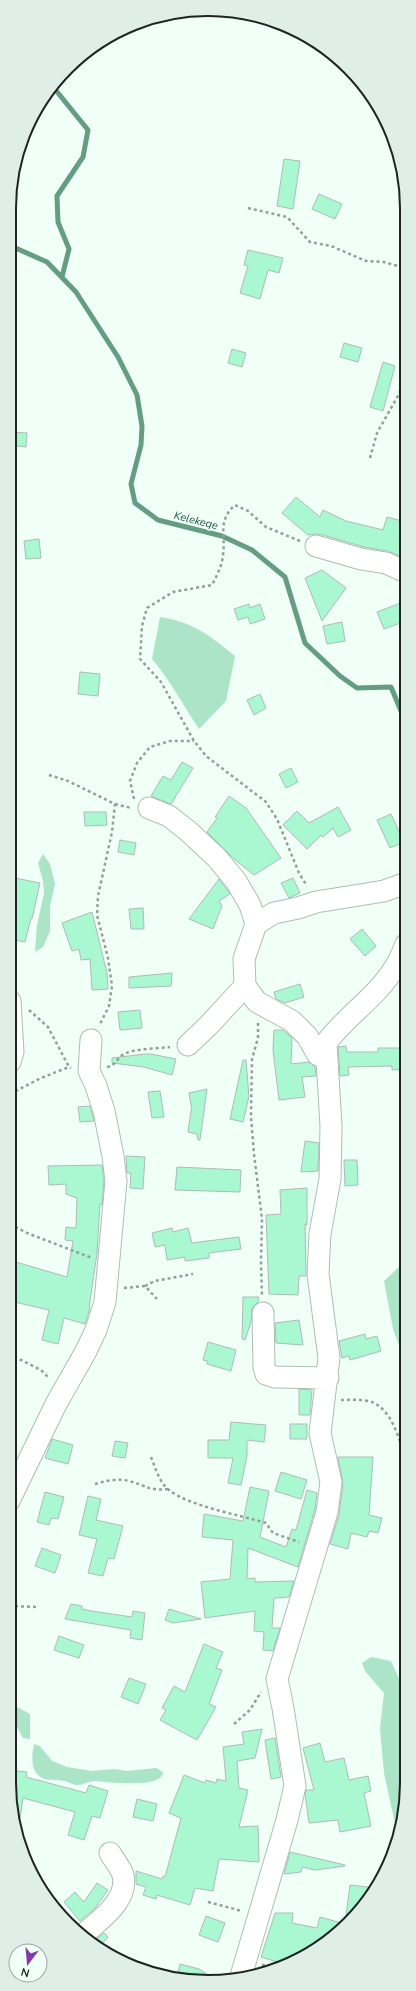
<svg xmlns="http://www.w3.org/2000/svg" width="416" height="1991" font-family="'Nunito Sans',sans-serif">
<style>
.green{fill:#ace4c8}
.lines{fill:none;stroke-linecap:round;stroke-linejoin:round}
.stream{stroke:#659d82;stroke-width:5}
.building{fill:#aaf8d2;stroke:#acbdb4}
.minor-casing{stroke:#acbeb4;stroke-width:23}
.path{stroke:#939f99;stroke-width:2.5;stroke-dasharray:3 3;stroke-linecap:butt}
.minor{stroke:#fff;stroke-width:21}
.labels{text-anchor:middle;stroke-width:3;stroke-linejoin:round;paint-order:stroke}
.water-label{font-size:11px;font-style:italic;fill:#19553c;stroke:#f0fff7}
.rim{fill:none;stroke:#1e2521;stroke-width:2}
</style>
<rect width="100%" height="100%" fill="#f0fff7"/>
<path class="green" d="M160,617C193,622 209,635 235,656L226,701L199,729C183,705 170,680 152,659Z
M43,854L50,864L55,884L50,906V931L43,947L35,952L37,925L44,893L43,881L38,863Z
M406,1265V1355H403L393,1329L384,1281L399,1267Z
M371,1657L391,1661L405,1692L401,1710L405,1712V1809L397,1833L384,1773L380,1729L384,1693L365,1671L362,1663Z
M17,1707L30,1714V1739L23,1738L13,1720L10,1710Z
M34,1744L40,1746L52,1761L67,1767L92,1771L114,1769L127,1771L156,1768L163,1772C163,1789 107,1782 95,1781C89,1781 83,1785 77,1785C73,1785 69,1782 65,1781C56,1779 46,1782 39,1776C30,1768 32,1753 34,1744Z"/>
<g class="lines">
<path class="stream" d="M54,88L88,130L83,157L57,196L58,222L69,249L62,277
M11,246L47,262L76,292L118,357L137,395L142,426L141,445L131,484L135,503L158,520L222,536L252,550L285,577L305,643L340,676L357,688L391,687L406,723"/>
</g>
<path class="building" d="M284,159L300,161L293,209L277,206Z
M319,194L342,204L335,219L312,209Z
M248,250L283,258L279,273L268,270L260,299L240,293L248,266L244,265Z
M344,343L362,348L358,362L340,357Z
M232,349L246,353L242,367L228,363Z
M383,362L395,366L383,411L370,407Z
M10,432L27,433L26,447L10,445Z
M296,497L320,517L323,510L346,521L383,530L387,517L406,522V559L388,551L364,547L319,534L308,535L282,513Z
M39,539L41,558L26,559L24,541Z
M322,570L346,588L322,621L305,578Z
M406,601V621L384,629L377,612Z
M249,604L250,608L260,604L265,619L250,624L248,617L238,620L234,609Z
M342,622L345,641L327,644L323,626Z
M80,672L100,674L98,696L78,694Z
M260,694L266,708L254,715L247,700Z
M182,762L193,768L171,804L151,796L163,776L171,780Z
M291,768L298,782L286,788L279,774Z
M229,796L246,808L281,858L254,875L234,859L207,832L217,818L215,817Z
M338,807L351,830L338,837L333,828L323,837L321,835L307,849L283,825L297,811L309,823Z
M84,812H106L107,825L85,826Z
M391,814L404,842L390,848L377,820Z
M120,840L136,843L134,855L118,852Z
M10,877L40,883L32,919L31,918L25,942L10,939Z
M293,878L300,893L289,898L281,883Z
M219,879L230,894L219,901L222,906L213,929L189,919Z
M143,908L144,929H131L129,909Z
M92,912L107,973L108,989L92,990L90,959L81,960L79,949L72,951L62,923Z
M362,929L376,946L365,956L350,939Z
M172,973L171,986L129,988V977Z
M300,984L304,997L285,1003L276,999L274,992Z
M140,1010L142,1028L120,1030L118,1012Z
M274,1030H283L292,1038L291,1064L309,1062L315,1067L316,1076L302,1077L305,1097L279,1100L273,1050Z
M346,1046L347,1052H378V1048H406V1069L392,1070V1066L348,1067L349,1075L340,1076L338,1047Z
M145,1054H151L176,1059L172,1075L144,1067L112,1063V1058Z
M243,1060H246L249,1097L243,1122L230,1119Z
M207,1089L200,1140H198L197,1134L188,1132L191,1111H192L189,1093Z
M160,1091L164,1117L152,1118L148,1092Z
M90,1106L94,1121L80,1122L78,1107Z
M305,1141L319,1143L318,1171L301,1172Z
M126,1156L145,1157L143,1189L130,1188L131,1173H127Z
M344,1160H357L358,1185L345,1186Z
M102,1165L104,1181L102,1205L100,1204L97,1253L89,1308H90L85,1324L64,1318L58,1344L42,1340L49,1310L10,1301V1286L16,1262L67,1277L73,1241L65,1240L66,1227L76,1228L77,1198L66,1194V1184L49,1185L48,1166Z
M177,1167L241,1170L240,1192L175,1190Z
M307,1188V1225L305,1224L306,1276H299L298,1295L269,1294L266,1215L281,1214L280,1190Z
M172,1228L173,1232L188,1228L192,1243L239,1237L241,1249L209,1253V1258L185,1261V1257L167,1260L165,1245L155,1247L152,1233Z
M243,1297H259L258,1302L252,1308L251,1322L245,1340L242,1339Z
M299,1320L303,1345L276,1343L275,1323Z
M365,1334L366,1339L377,1336L381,1351L350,1360L349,1356L342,1358L339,1341Z
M208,1342L236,1350L231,1371L207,1364V1361L203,1360Z
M299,1389L312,1390L310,1415H299Z
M231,1422L266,1425L264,1442L247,1440V1456L241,1485L228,1483L233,1458H208V1440H229Z
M290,1424H307V1439H290Z
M52,1439L73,1445L68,1464L45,1458Z
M115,1441L128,1443L125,1458L112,1456Z
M338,1457H373L369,1515L382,1518L378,1533L369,1531L367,1537L351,1533L348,1549L330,1544L339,1515L343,1484Z
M281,1472L307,1480L301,1499L275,1491Z
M250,1487L269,1491L260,1537L286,1547L292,1529L296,1530L307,1490L317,1493L315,1509L298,1567L248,1548L247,1579L255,1578V1582L294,1581L289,1597L274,1598L272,1628H280L273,1651L263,1650L264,1632L254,1631L255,1611L205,1618L201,1582L230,1579L233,1540L202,1537L204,1514L243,1521Z
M45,1492L64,1497L58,1519L51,1518L49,1525L37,1522Z
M88,1496L101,1499L96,1520L123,1526L114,1559L108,1558L103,1576L88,1573L97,1539L79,1535Z
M42,1548L61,1555L55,1573L35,1566Z
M71,1604L82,1606V1609L92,1611L132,1617L133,1611L145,1613L142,1640L130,1638L131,1630L65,1619Z
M169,1609L201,1619L173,1623L165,1620Z
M59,1636L84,1645L79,1658L54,1650Z
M204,1644L223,1652L216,1668L222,1670L209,1704L216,1707L197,1740L160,1720L166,1710L162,1708L174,1686L185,1692Z
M129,1678L146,1684L138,1704L121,1697Z
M262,1729L255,1758L237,1761L239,1788L248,1790L239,1827L258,1826L259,1862L219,1859L213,1891L195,1888L190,1905L157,1895L156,1899L143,1895L146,1887L136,1884V1871L162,1879L163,1876L165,1877L181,1818L169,1813L184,1775L205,1783L206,1780L216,1783L217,1779L226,1781L223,1747L244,1744L242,1732Z
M275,1738L281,1777L271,1779L265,1740Z
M320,1743L325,1762L344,1758L349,1780L368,1776L371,1791L364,1793L371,1826L340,1832L338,1820L309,1823L305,1794L306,1790H314L303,1748Z
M9,1770L27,1772L26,1777L86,1793L89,1785L108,1791L100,1818L92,1816L84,1840L68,1835L75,1812L23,1798L19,1825H17L9,1783Z
M137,1799L157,1804L153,1821L133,1817Z
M290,1852L345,1865V1866L315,1870L302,1867L301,1872L284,1874Z
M97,1883L108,1890L95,1908L80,1921L64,1902L75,1892L84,1902Z
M350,1885L376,1888L339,1933L284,1964L261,1957L275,1913H293L292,1923L317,1928L320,1917L345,1924Z
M206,1916L225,1923L218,1942L199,1935Z
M104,1933L108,1937L99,1947L93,1942Z
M180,1964L199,1969L215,1979L195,1982L177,1977Z"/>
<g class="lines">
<g class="minor-casing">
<path id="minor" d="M316,546L361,559L386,563L406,572
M149,808L169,816L188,831L216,857L236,881L250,905L256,924L244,959L245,986L257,1002L292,1021L307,1036L318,1055L327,1057
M256,924L274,913L298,908L316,902L384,891L406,883
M188,1045L208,1026L245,986
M10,1062L13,1052L10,1001
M263,1313L264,1367L266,1374L275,1377L328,1378
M9,1501L56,1404L85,1353L96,1330L105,1302L116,1181L113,1156L104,1111L96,1086L89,1071L91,1040
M83,1935C99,1920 129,1901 123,1875C121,1868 114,1860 110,1853
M241,1976L287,1820L295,1786L283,1708L277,1679L327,1512L331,1482L320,1433L329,1358L318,1274L320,1234L330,1179L331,1126L326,1043C346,1016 378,996 395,967C400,960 403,951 406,944"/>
</g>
<path class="path" d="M248,208L287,217L310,242L331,246L366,261L384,262L401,267L406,272
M399,394L406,397
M370,458L377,433L399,394L406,373
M300,541L266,527L248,511L235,505C217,521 226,535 223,555C222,566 217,575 212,585L173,592L147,608L142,626L140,659L161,682L194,741L206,756L266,802L277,819L299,873L307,886
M49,775L68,781L115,804L112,832L98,896L97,915L108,958L112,986L109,1006L99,1026
M134,799L130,781L137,763L150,747L170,741H194
M115,804L131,808
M29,1010L48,1027L69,1067L71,1068
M258,1023V1038L252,1059L251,1117L254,1154L262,1219L261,1263L262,1297
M107,1067C115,1066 117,1058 124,1054C137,1048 156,1049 170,1047
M10,1094L41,1078L69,1067
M10,1224L27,1233L92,1258
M145,1286L155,1281L193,1274
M124,1288L145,1286L157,1299
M9,1354L41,1370L49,1378
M341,1400C350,1400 364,1399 372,1402C393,1411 399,1440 406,1459
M151,1457C156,1469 159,1482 169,1490C189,1506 240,1515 266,1523L273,1533L299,1542
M95,1484C105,1481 118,1478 129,1481C146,1485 147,1491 168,1489
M9,1606L39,1607
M234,1724L250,1710L261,1692
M208,1902L242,1911
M262,1965L282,1966"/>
<use href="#minor" class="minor"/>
</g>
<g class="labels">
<g class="water-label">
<text transform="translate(196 520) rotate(14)" y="4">Kelekeqe</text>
</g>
</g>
<path d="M0 0H416V1991H0ZM208 16H208A192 192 0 0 1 400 208V1783A192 192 0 0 1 208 1975H208A192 192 0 0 1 16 1783V208A192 192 0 0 1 208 16Z" fill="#dfeee6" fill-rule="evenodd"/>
<path class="rim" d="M208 16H208A192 192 0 0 1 400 208V1783A192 192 0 0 1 208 1975H208A192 192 0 0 1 16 1783V208A192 192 0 0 1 208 16Z"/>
<g transform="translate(28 1963) rotate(196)"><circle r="19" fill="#f0fff7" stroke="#9ca8a1"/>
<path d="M0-3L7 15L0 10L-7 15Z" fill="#8539aa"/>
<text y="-6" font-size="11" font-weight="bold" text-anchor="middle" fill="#1e2521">N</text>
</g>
</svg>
